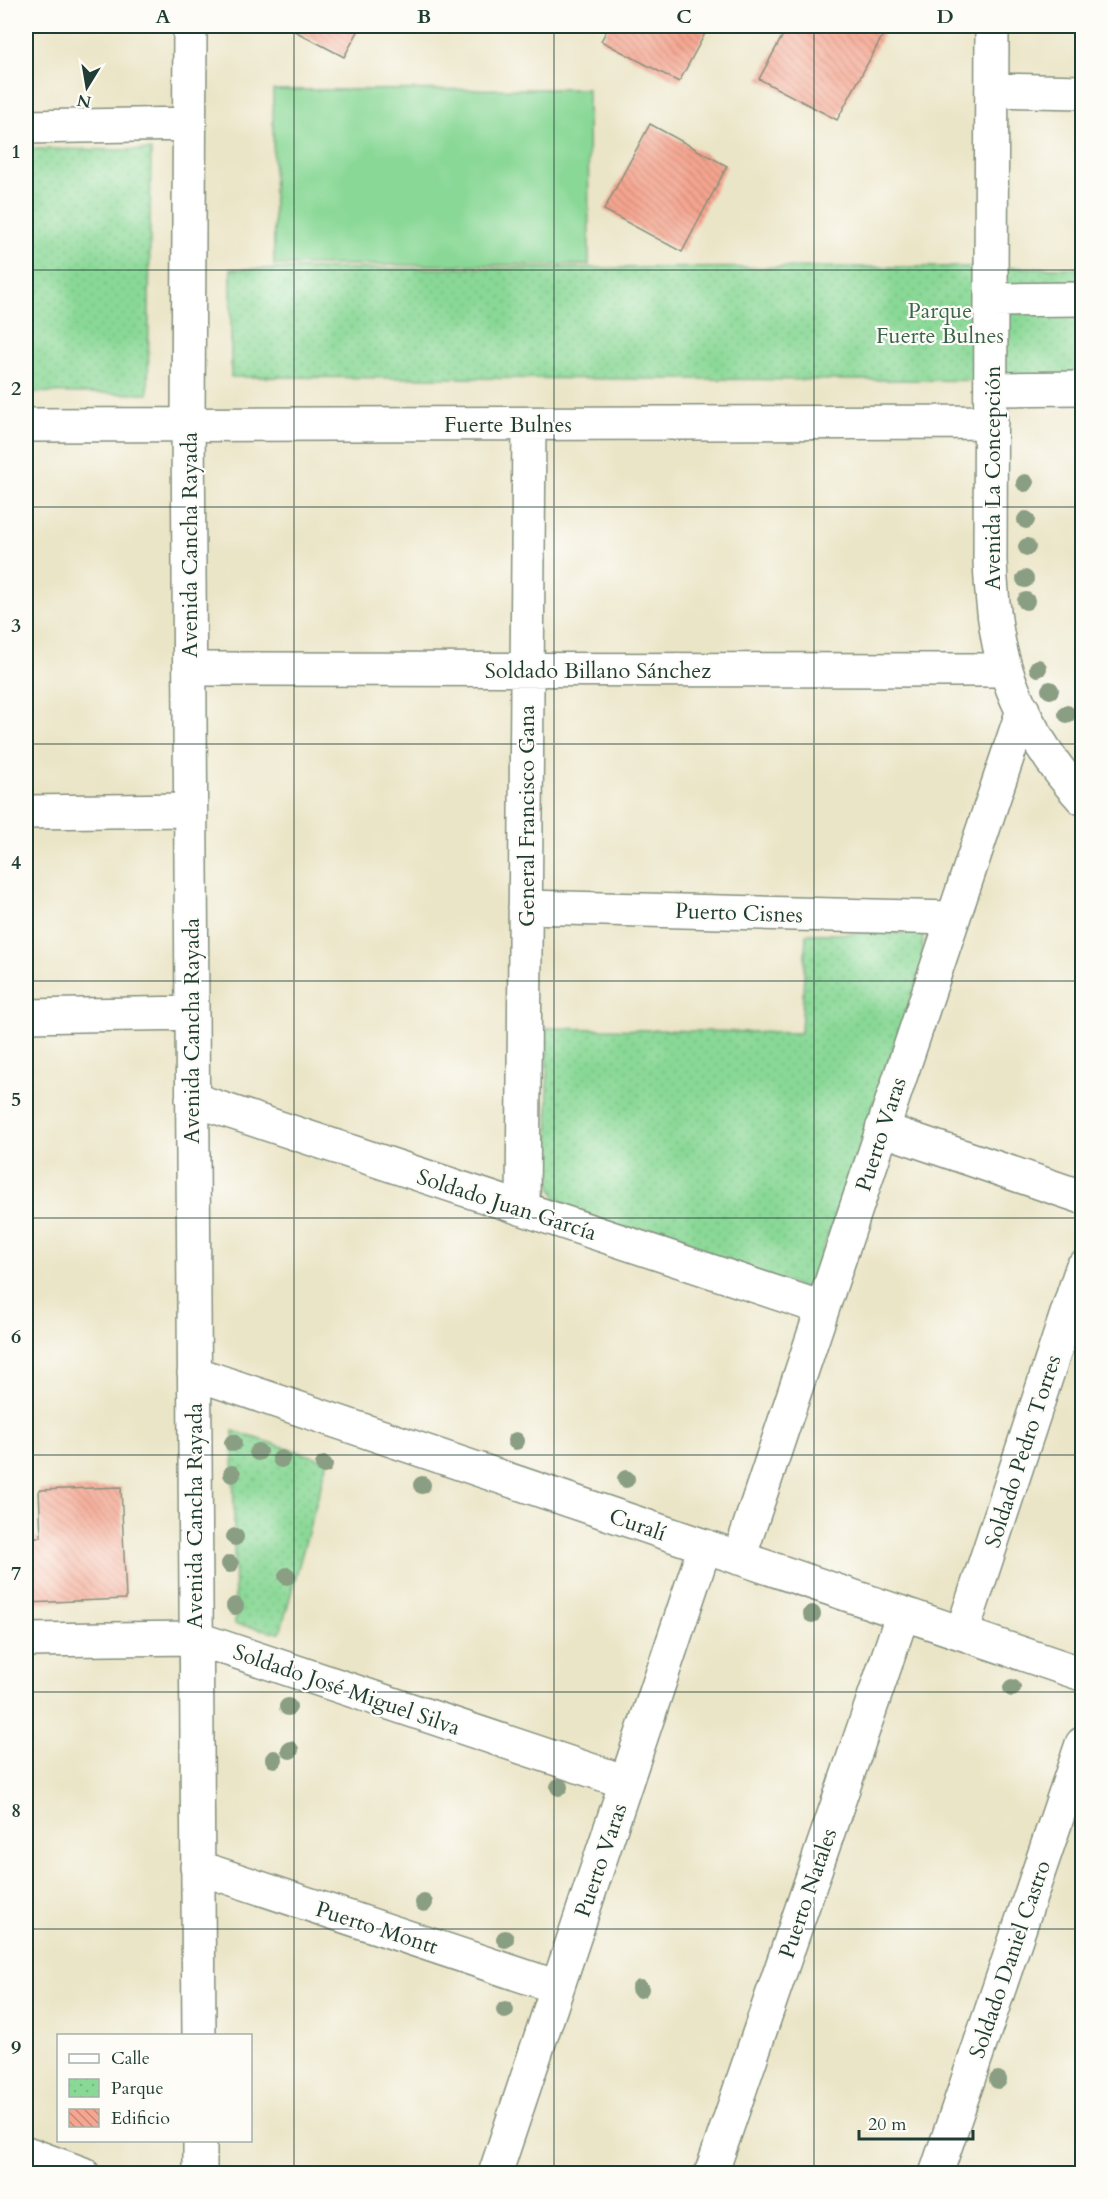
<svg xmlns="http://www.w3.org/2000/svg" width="1108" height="2199" font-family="Cardo,serif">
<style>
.park{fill:url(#park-dots);stroke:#548a65;stroke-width:1.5}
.garden{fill:#89d896;stroke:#548a65;stroke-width:1.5}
.building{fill:url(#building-back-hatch)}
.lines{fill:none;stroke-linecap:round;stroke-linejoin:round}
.minor-casing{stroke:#85917e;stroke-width:36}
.major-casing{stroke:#85917e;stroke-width:36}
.minor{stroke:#fff;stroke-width:33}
.major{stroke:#fff;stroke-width:33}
.tree{fill:#8a9e83}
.grid{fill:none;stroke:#1f3d34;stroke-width:1.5;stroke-opacity:0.55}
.labels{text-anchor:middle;stroke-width:4.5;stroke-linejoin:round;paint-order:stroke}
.park-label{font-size:22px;fill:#3a644c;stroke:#fdfcf7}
.street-label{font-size:22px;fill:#1f3d34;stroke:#fdfcf7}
.neatline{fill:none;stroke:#1f3d34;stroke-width:2}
.grid-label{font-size:20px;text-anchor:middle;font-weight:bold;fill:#1f3d34}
</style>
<defs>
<pattern id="park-dots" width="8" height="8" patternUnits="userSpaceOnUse" patternTransform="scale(1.5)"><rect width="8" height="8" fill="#89d896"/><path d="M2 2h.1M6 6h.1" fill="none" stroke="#76ba82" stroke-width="1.8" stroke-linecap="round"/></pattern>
<pattern id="building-back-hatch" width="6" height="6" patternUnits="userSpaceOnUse" patternTransform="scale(1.5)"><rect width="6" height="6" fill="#f6a590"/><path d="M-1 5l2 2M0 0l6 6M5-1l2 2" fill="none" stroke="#c78876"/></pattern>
</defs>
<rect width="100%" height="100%" fill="#fdfcf7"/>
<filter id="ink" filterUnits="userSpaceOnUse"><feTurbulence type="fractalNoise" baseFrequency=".0167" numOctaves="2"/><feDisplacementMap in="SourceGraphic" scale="12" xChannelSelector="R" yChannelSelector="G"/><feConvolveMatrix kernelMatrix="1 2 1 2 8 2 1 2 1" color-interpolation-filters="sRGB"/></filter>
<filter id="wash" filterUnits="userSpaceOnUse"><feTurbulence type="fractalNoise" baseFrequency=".008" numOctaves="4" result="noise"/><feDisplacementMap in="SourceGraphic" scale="24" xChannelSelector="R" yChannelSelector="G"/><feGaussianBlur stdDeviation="1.35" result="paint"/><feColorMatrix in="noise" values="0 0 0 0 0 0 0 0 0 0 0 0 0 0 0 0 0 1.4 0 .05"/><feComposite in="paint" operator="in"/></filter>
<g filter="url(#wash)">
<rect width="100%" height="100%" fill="#ebe5c7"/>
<path class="park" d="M26,149L151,150L148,394L26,392Z
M940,267L1082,268V381L231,377V269Z
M923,933L922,966L809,1290L559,1206L550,1183L546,1028L801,1033L806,934Z
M233,1431L328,1461L280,1633L235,1624Z"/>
<path class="garden" d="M588,89L589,265H274L273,90Z"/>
<g id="blocks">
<path class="building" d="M285,26H361L344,57Z
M609,26H709L679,82L601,41Z
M788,26H865L883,35L837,120L759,79Z
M650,124L727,166L682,252L604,210Z
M121,1487L126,1599L26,1603V1537H41L39,1490Z"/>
</g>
</g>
<g filter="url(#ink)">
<use href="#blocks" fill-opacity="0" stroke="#85917e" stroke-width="1.5"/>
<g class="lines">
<g class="minor-casing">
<path id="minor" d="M190,26L188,425L199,2036
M992,26L990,561C991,585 993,609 997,633C1007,694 1041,753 1082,798
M992,90L1082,92
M26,127L189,124
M991,300L1082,299
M991,389L1082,388
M26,425L991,422
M190,669L1006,670
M26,812L190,810
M525,907L952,918
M26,1016L191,1013
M192,1099L822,1308
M882,1129L1082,1197
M523,1209L529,424
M194,1373L1082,1674
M739,1558L1023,710
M962,1633L1082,1268
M26,1640L195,1638L626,1782
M197,1867L557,1987
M200,2140V2174
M495,2174L705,1546
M711,2174L903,1613
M936,2174L1082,1744"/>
</g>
<g class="major-casing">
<path id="major" d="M26,2153L83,2174"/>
</g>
<use href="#minor" class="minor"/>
<use href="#major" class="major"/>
</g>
<g class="tree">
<circle cx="1025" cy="483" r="9"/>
<circle cx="1026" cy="520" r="9"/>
<circle cx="1027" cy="547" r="9"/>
<circle cx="1025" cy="579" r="9"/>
<circle cx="1026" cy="601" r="9"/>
<circle cx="1038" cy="668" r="9"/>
<circle cx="1050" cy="690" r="9"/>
<circle cx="1067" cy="714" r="9"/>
<circle cx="516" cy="1441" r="9"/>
<circle cx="233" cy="1443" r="9"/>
<circle cx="258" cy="1452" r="9"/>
<circle cx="281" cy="1459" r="9"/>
<circle cx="324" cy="1465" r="9"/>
<circle cx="232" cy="1474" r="9"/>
<circle cx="626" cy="1479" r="9"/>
<circle cx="422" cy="1485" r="9"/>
<circle cx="235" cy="1537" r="9"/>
<circle cx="230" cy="1564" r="9"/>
<circle cx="287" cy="1576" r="9"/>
<circle cx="235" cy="1606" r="9"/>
<circle cx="812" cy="1614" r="9"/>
<circle cx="1012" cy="1688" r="9"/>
<circle cx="288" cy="1707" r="9"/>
<circle cx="290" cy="1750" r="9"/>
<circle cx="274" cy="1759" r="9"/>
<circle cx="559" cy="1787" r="9"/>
<circle cx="424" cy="1903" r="9"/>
<circle cx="505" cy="1939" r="9"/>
<circle cx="640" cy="1989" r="9"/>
<circle cx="505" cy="2010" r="9"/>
<circle cx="998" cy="2080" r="9"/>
</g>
</g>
<path class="grid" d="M294,26V2174M554,26V2174M814,26V2174M26,270H1082M26,507H1082M26,744H1082M26,981H1082M26,1218H1082M26,1455H1082M26,1692H1082M26,1929H1082"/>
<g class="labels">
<g class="park-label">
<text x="940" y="318">Parque<tspan x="940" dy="25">Fuerte Bulnes</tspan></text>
</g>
<g class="street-label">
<text x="508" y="432">Fuerte Bulnes</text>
<text transform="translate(992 478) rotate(-90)" y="8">Avenida La Concepción</text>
<text transform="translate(189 545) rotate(-90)" y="8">Avenida Cancha Rayada</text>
<text x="598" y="678">Soldado Billano Sánchez</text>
<text transform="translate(526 816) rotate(-90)" y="8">General Francisco Gana</text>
<text transform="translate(739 912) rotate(2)" y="8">Puerto Cisnes</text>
<text transform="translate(191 1031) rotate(-90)" y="8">Avenida Cancha Rayada</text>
<text transform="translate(880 1134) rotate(-72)" y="8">Puerto Varas</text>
<text transform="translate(507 1204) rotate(18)" y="8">Soldado Juan García</text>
<text transform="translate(1022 1451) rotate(-72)" y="8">Soldado Pedro Torres</text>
<text transform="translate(194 1516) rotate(-90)" y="8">Avenida Cancha Rayada</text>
<text transform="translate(638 1524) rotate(19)" y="8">Curalí</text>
<text transform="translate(347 1689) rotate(19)" y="8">Soldado José Miguel Silva</text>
<text transform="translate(600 1860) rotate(-71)" y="8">Puerto Varas</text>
<text transform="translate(807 1893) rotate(-71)" y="8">Puerto Natales</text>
<text transform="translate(377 1927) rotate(18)" y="8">Puerto Montt</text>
<text transform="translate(1009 1959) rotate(-71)" y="8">Soldado Daniel Castro</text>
</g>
</g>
<rect width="1108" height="2199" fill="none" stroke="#fdfcf7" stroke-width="66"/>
<rect x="57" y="2034" width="195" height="108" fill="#fdfcf7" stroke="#a4b0a9" stroke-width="1.5"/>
<rect x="69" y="2054" width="30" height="9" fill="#ffffff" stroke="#a4b0a9" stroke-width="1.5"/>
<text x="111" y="2064" font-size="18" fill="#1f3d34">Calle</text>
<rect x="69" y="2079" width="30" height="18" fill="url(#park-dots)" stroke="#a4b0a9" stroke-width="1.5"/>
<text x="111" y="2094" font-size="18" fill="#1f3d34">Parque</text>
<rect x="69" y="2109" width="30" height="18" fill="url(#building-back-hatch)" stroke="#a4b0a9" stroke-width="1.5"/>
<text x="111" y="2124" font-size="18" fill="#1f3d34">Edificio</text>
<g transform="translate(87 87) rotate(191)" stroke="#fdfcf7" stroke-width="4.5" paint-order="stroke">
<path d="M0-4.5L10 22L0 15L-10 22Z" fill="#1f3d34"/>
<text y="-9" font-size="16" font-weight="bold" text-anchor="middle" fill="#1f3d34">N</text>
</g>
<path d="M859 2130v9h114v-9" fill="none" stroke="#1f3d34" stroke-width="3"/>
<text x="868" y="2130" font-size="18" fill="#1f3d34" stroke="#fdfcf7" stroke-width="4.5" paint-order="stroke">20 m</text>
<rect x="33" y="33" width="1042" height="2133" class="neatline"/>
<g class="grid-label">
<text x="163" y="23">A</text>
<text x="424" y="23">B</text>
<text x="684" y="23">C</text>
<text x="945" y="23">D</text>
<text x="16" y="158">1</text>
<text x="16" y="395">2</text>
<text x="16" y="632">3</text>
<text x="16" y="869">4</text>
<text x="16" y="1106">5</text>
<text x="16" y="1343">6</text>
<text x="16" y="1580">7</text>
<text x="16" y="1817">8</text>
<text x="16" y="2054">9</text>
</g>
</svg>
